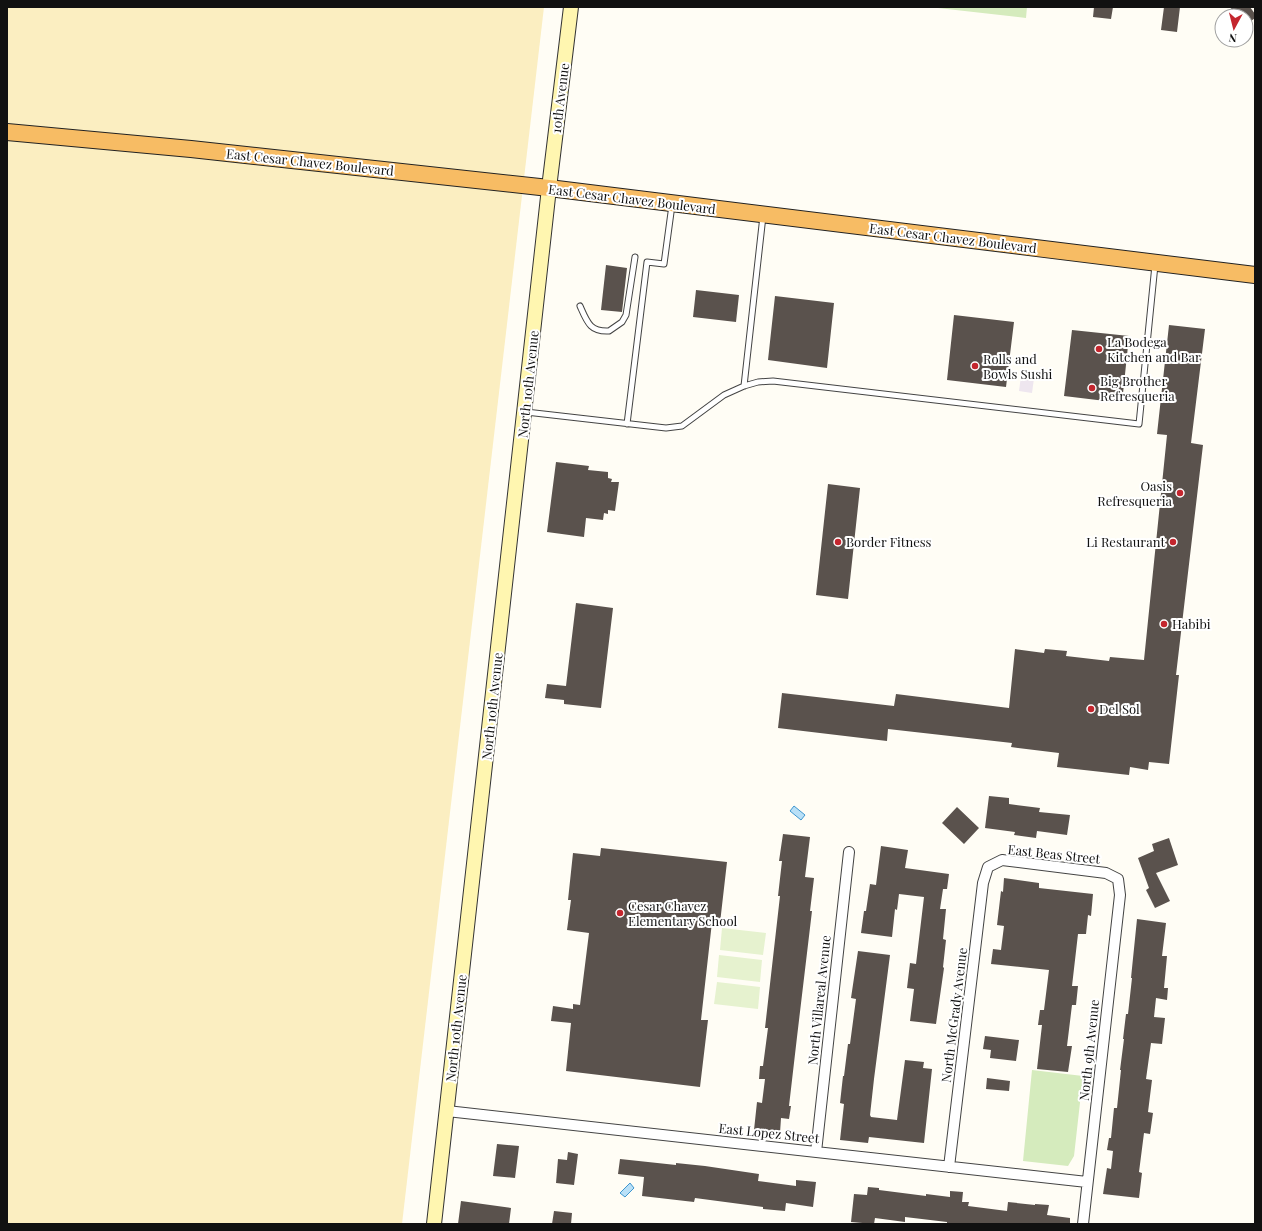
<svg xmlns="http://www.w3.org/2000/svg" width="1262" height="1231" font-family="'Playfair Display',serif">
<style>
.industrial{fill:#eee6ef}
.green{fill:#d5ebbd}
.sand{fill:#fbeec1}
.pitch{fill:#e6f2cf}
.water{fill:#b9e0f7;stroke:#3f96cf}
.building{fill:#5a524d}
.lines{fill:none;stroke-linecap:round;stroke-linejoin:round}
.service-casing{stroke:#444;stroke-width:7}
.minor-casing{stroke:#444;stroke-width:12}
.secondary-casing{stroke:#333;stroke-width:16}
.trunk-casing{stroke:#222;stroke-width:18}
.service{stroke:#fff;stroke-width:5}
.minor{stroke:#fff;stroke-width:10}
.secondary{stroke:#fff6b0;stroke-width:14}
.trunk{stroke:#f7bc64;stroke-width:16}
.poi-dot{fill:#c4262e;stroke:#fff;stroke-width:1.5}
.labels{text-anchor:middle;stroke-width:4;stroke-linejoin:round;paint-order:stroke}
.street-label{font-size:13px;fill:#111;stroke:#fff}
.poi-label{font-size:13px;fill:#111;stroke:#fff;text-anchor:start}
</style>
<rect width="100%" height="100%" fill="#fffdf5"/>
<path class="industrial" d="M1022,369L1035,371L1032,393L1019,391Z"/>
<path class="green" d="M929,7H1027L1026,18Z
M1032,1070L1083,1076L1074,1156L1068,1166L1023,1161Z"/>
<path class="sand" d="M7,7H544L402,1224H7Z"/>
<path class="pitch" d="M722,928L766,933L763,955L720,950Z
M719,955L762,960L760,982L717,977Z
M717,982L760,987L758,1009L714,1004Z"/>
<path class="water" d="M794,806L805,815L801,820L790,811Z
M630,1183L634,1188L625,1197L620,1193Z"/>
<path class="building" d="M1094,7H1113L1111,19L1093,17Z
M1164,7H1180L1177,32L1161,30Z
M1230,7H1250L1255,14V18L1246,25V16H1237Z
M606,265L627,268L622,312L601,310Z
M696,290L739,295L736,322L693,317Z
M775,296L834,303L827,368L768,360Z
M954,315L1014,322L1006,387L947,380Z
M1169,325L1205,329L1191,443L1203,445L1176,675H1179L1169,764L1149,762L1148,770L1130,767L1129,775L1057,767L1059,753L1011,747L1012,743L888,729L887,741L778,728L782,693L894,706L896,694L1009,708L1015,649L1044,653L1045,649L1067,651L1066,656L1109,661L1110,657L1144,660L1167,435L1157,434Z
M1072,330L1129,336L1122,403L1064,396Z
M556,462L589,466L588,470L608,472V478L612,479L611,482H619L615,511L608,510V514L604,513L603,520L586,518L584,537L547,532Z
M828,484L860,488L848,599L816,595Z
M576,603L613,608L601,708L564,704V700L545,698L547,684L566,686Z
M989,796L1009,798V804L1040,808L1039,812L1070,815L1067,835L1037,831L1036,838L1014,835L1015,832L985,828Z
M957,807L979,828L964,844L942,823Z
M783,834L810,837L805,877L814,878L810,911H812L797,1037L789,1106H791L789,1119L781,1118L780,1133L754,1130L757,1102L762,1103L765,1079H759L760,1066H763L768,1028H765L780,896H778L782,861H779Z
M1169,838L1178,865L1156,873L1170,901L1155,908L1146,890L1149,888L1138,858L1154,851L1152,844Z
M881,846L908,850L905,868L949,874L947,889H943L940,909H946L943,939L946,940L943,967L944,968L936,1024L910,1021L914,989L907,988L910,963L916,964L924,897L899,894L897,910L895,909L892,937L861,933L864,911H866L870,884L876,885Z
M601,848L727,862L720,923L712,922L701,1020H708L700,1087L566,1071L571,1023L551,1021L553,1006L573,1009V1004L580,1005L589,933L567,930L571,900H568L573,853L600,856Z
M1004,878L1039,883V888L1093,894L1091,916L1088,915L1086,934H1078L1072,986H1078L1076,1005H1072L1067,1046H1072L1068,1072L1037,1069L1042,1025H1038L1040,1010H1044L1049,970L991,964L993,949L1001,950L1004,926L997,925L1001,891L1003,892Z
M1137,919L1166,923L1162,956H1167L1164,988H1168L1167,1000L1156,998L1154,1017L1165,1018L1162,1044L1151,1043L1146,1079L1152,1080L1148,1112L1153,1113L1150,1134L1144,1133L1139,1172L1142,1173L1139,1198L1103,1194L1107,1168L1111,1169L1113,1151L1107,1150L1109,1138H1111L1114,1108H1117L1121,1070H1120L1124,1039H1123L1126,1014H1128L1132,978H1131Z
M858,951L890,955L874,1079L870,1115L871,1117L897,1120L905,1060L924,1062L923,1068L932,1069L924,1143L869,1137L868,1143L840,1140L844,1104L840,1103L843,1076H844L848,1044H850L856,999L851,998Z
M985,1036L1019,1040L1016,1061L990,1058L991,1050L983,1049Z
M987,1078L1010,1081L1009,1091L986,1089Z
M497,1144L519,1146L515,1178L493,1176Z
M568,1152L578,1154L574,1185L556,1183L558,1159L567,1160Z
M620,1159L676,1165V1163L705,1166L759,1174L758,1181L796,1186V1180L816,1182L813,1207L786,1203L785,1211L763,1209V1207L695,1198L694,1202L642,1196L644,1177L618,1174Z
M868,1187L879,1188V1190L926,1196V1194L950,1197V1191L963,1192L962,1202H969L968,1206L1007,1211L1008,1202L1035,1205V1204L1049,1205L1047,1215L1070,1218V1224H947V1222L905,1217V1222L875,1218L874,1224L851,1222L854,1194L867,1195Z
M461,1201L511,1208L509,1224H458Z
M554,1211L572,1213L571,1224H552Z"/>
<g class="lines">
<g class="service-casing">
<path id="service" d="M580,306C587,322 590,332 609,331L622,322L626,315L635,257
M744,386L763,216
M526,412L666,428L682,426L724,395L744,386L758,382L773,381L1139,424L1155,265
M627,424L647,262L664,264L672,205"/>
</g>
<g class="minor-casing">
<path id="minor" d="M447,1111L1087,1182
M816,1152L849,852
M949,1167L983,883L988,867L1002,860L1106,873L1118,879L1120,895L1083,1224"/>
</g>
<g class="secondary-casing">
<path id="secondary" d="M434,1224L549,188L571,7"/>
</g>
<g class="trunk-casing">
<path id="trunk" d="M7,132L191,149L549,188L1255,275"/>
</g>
<use href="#service" class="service"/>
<use href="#minor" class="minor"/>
<use href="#secondary" class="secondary"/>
<use href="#trunk" class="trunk"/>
</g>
<g class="poi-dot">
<circle cx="1099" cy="349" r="4"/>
<circle cx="975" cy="366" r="4"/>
<circle cx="1092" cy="388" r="4"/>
<circle cx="1180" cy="493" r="4"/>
<circle cx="838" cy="542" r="4"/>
<circle cx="1173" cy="542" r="4"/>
<circle cx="1164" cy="624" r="4"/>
<circle cx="1091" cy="709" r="4"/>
<circle cx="620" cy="913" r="4"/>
</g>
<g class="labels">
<g class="street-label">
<text transform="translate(560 98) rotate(-83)" y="5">10th Avenue</text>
<text transform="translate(310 162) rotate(6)" y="5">East Cesar Chavez Boulevard</text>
<text transform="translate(632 199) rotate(7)" y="5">East Cesar Chavez Boulevard</text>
<text transform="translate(953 238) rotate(7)" y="5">East Cesar Chavez Boulevard</text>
<text transform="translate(528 384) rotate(-84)" y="5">North 10th Avenue</text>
<text transform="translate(492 706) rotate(-84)" y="5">North 10th Avenue</text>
<text transform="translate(1054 854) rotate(6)" y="5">East Beas Street</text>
<text transform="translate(819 1000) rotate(-84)" y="5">North Villareal Avenue</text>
<text transform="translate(954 1015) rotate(-83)" y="5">North McGrady Avenue</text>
<text transform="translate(456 1028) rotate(-84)" y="5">North 10th Avenue</text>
<text transform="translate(1089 1050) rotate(-84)" y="5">North 9th Avenue</text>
<text transform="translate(769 1133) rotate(6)" y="5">East Lopez Street</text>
</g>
<g class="poi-label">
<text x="1107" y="347">La Bodega<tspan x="1107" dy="15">Kitchen and Bar</tspan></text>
<text x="983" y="364">Rolls and<tspan x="983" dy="15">Bowls Sushi</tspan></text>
<text x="1100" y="386">Big Brother<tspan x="1100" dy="15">Refresqueria</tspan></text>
<text x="1172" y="491" text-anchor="end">Oasis<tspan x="1172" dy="15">Refresqueria</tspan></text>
<text x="846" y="547">Border Fitness</text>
<text x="1165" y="547" text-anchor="end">Li Restaurant</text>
<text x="1172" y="629">Habibi</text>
<text x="1099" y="714">Del Sol</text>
<text x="628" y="911">Cesar Chavez<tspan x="628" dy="15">Elementary School</tspan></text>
</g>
</g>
<rect width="1262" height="1231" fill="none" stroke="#111111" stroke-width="16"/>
<g transform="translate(1234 28) rotate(187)"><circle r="19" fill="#ffffff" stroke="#a0a0a0"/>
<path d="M0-3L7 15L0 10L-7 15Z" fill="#c4262e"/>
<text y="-6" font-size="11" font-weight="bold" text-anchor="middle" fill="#111111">N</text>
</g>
</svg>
